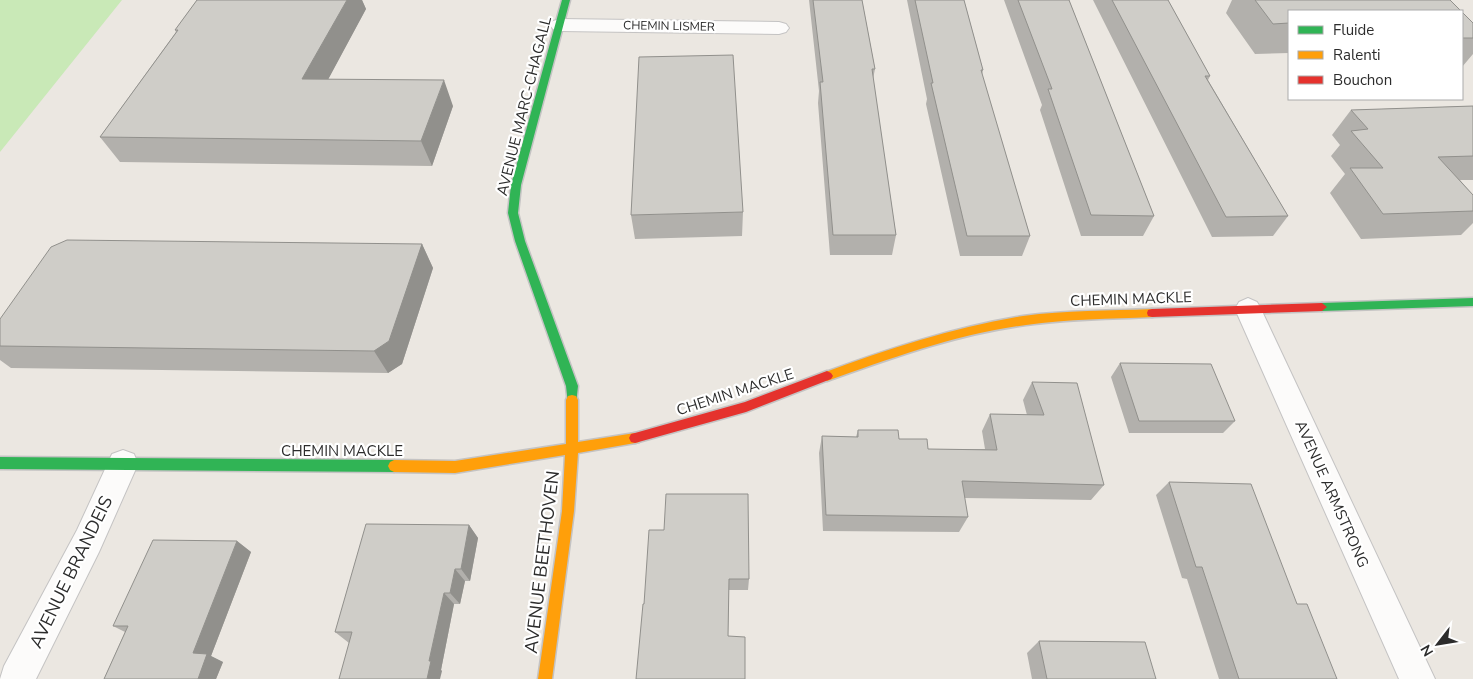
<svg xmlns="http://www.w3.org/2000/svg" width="1473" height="679" font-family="'Nunito Sans',sans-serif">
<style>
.green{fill:#c9e9b7}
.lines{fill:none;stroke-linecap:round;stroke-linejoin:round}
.street-casing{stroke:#c4c3c3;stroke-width:2}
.fast-casing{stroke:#c4c3c3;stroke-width:3}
.slow-casing{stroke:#c4c3c3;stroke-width:3}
.jam-casing{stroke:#c4c3c3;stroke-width:3}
.street{fill:#fcfbfa;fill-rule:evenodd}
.fast{fill:#30b455;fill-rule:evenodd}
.slow{fill:#ff9f0a;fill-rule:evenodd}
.jam{fill:#e5322d;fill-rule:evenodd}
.wall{fill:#b2b0ac}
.shaded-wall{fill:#91908c}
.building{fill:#cfcdc8;stroke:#91908c}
.labels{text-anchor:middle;stroke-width:4.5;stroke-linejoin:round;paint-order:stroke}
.far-street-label{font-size:12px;fill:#2c2c2c;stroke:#fff}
.street-label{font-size:15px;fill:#2c2c2c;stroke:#fff}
.near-street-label{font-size:18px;fill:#2c2c2c;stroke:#fff}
</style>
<rect width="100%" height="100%" fill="#ebe7e1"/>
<path class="green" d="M0,0H122L0,152Z"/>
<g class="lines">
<g class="street-casing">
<path id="street" d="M560,19L779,22L786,24L789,28L786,32L779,34L560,31L553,29L550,25L553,21Z
M1248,298L1257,302L1261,309L1435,679H1399L1235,309L1239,302Z
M123,450L134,454L138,464L99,552L36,679H0L4,666L77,530L112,454Z"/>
</g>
<g class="fast-casing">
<path id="fast" d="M562,0H570L521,185L518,213L525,241L578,386L576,404L572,405L568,404L566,386L515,241L508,213L511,185Z
M1473,298V306L1322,311L1317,307L1322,303Z
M0,457L394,460L398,462L400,466L398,470L394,472L0,469Z"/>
</g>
<g class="slow-casing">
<path id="slow" d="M1152,309L1156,310L1157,313L1156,316L1152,317C1110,319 1068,319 1026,325C957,334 892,358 827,381L823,379L821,376L823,373C888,349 955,327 1023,316C1066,310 1109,311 1152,309Z
M572,395L576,396L578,400V442L635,433L639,434L641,438L639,442L635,443L578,453L574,511L552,679H538L562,511L565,455L455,473L394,472L390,470L388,466L390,462L394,460L455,461L566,444V400L568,396Z"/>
</g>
<g class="jam-casing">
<path id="jam" d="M1322,303L1327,307L1322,311L1152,317L1148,316L1147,313L1148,310L1152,309Z
M827,371L831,373L833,376L831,379L746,412L635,443L631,442L629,438L631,434L635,433L745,402Z"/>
</g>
<use href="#street" class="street"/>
<use href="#fast" class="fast"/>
<use href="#slow" class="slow"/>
<use href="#jam" class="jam"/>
</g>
<path class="wall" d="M197,0H362L366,9L328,79L453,106L432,166L120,162L100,137L176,32L175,30Z
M809,0H862L875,69L873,79L896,235L892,255H830L818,103L819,91Z
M907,0H964L983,70L982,75L1030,236L1022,256H960L926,104L927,99Z
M1004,0H1069L1154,216L1143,236H1081L1040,110L1042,105Z
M1093,0H1168L1210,76L1208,80L1288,216L1273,236L1212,237Z
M1232,0H1450L1289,11V53L1255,54L1226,13Z
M1462,12L1473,23V54L1462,67Z
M1473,106V180H1460L1473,195V223L1461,235L1361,239L1330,193L1345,174L1331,156L1340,145L1332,135L1351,110Z
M743,212L742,236L635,239L631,215Z
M422,244L433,268L402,364L388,373L11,368L0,360V319Z
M1120,363L1235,421L1223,433H1129L1111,377Z
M1032,382L1104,485L1091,500L964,498L968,517L959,532L823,531L819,453L822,436L856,437L858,430L899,439L928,449H985L982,431L990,414L1027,415L1023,400Z
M1169,482L1297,604L1337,679H1219L1187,579L1182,578L1156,495Z
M469,525L478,538L470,581H465L460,604H454L441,670L442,671L349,643L335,632Z
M664,530L749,579L748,590H729L728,636L745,679L644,604Z
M237,541L251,552L211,656L223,662L216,679H104L125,632L113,626Z
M1039,641L1156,679H1032L1027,653Z"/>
<path class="shaded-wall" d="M347,0H362L366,9L315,104L302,79Z
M444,80L453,106L432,166L421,141Z
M422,244L433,268L402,364L388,373L374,351Z
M469,525L478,538L470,581L461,569Z
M237,541L251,552L211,656L223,662L216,679H198L193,653Z
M455,569L465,581L460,604L450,593Z
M444,593L454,604L441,670L442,671L440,679H427L429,661Z"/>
<path class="building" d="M197,0H347L302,79L444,80L421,141L100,137L178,30H175Z
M813,0H862L875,69H872L896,235H833L820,82H823Z
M915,0H964L983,70H981L1030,236H967L931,83H933Z
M1018,0H1069L1154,216L1091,215L1048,89H1052Z
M1112,0H1168L1210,76H1205L1288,216L1226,217Z
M1255,0H1450L1461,11H1289V23L1273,24Z
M1462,12L1473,23V38H1462Z
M733,55L743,212L631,215L639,57Z
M1473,106V156L1438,157L1473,195V211L1383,214L1350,168H1383L1351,131L1368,129L1351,110Z
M67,240L422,244L389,341L374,351L0,346V319L51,247Z
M1120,363L1211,364L1235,421H1139Z
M1032,382L1077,383L1104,485L962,481L968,517L826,515L822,436L858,437V430H898L899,439H927L928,449L997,450L990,414L1044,415Z
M1169,482L1251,484L1297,604H1307L1337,679H1239L1202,567H1196Z
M666,494H748L749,579H729L728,636L745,637V679H636L643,604H644L649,530H664Z
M366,524L469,525L461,569H455L450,593H444L429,661H431L427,679H339L352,632H335Z
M153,540L237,541L193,653L207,654L198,679H104L128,626H113Z
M1039,641L1145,642L1156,679H1047Z"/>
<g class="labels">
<g class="far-street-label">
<text transform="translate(669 26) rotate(1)" y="4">CHEMIN LISMER</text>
</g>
<g class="street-label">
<text transform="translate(524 106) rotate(-76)" y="5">AVENUE MARC-CHAGALL</text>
<text transform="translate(1131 299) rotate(-2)" y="5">CHEMIN MACKLE</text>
<text transform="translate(735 392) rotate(-18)" y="5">CHEMIN MACKLE</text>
<text x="342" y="456">CHEMIN MACKLE</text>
<text transform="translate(1332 494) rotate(66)" y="5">AVENUE ARMSTRONG</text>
</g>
<g class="near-street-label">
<text transform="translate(542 562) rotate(-83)" y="6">AVENUE BEETHOVEN</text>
<text transform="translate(71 572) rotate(-64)" y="6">AVENUE BRANDEIS</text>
</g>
</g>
<rect x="1288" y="10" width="175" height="90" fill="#ffffff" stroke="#ababab"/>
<rect x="1298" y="26" width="25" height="8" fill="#30b455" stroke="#ababab"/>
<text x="1333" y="35" font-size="15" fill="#2c2c2c">Fluide</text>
<rect x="1298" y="51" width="25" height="8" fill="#ff9f0a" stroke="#ababab"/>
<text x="1333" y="60" font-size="15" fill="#2c2c2c">Ralenti</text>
<rect x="1298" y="76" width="25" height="8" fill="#e5322d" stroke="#ababab"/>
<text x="1333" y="85" font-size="15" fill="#2c2c2c">Bouchon</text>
<g transform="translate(1438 644) rotate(239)" stroke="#ffffff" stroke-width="4" paint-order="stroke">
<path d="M0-4L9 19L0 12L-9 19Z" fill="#2c2c2c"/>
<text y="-8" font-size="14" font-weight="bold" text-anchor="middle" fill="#2c2c2c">N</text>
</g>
</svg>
